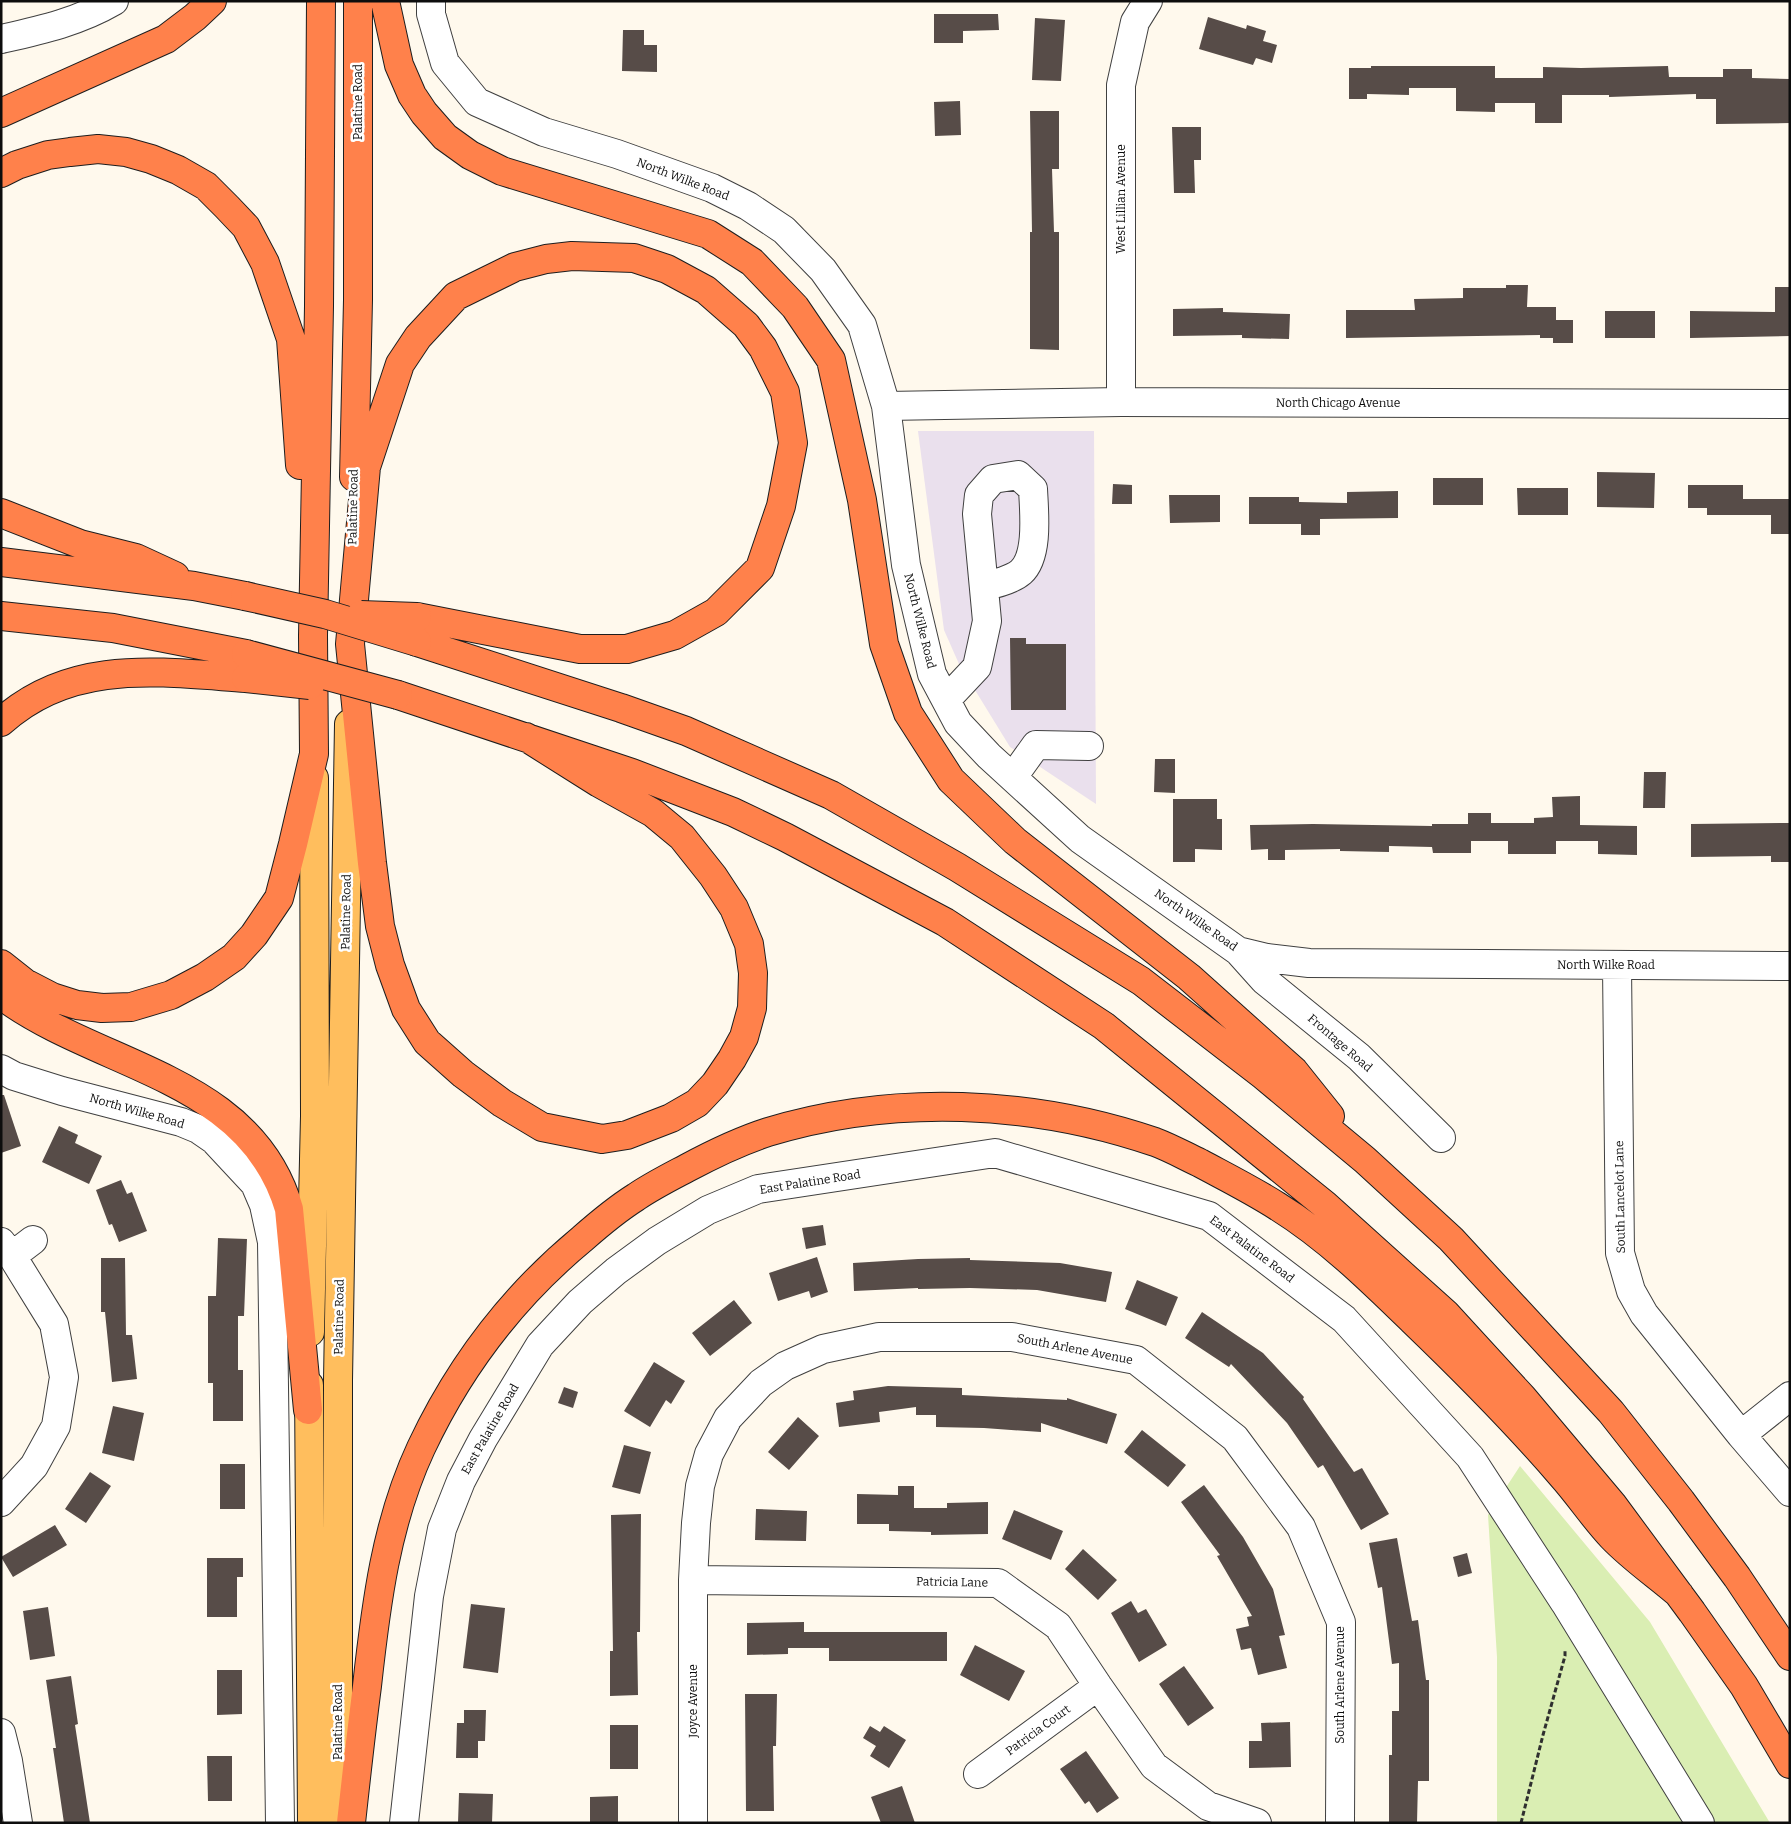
<svg xmlns="http://www.w3.org/2000/svg" width="1791" height="1824" font-family="Bitter,serif">
<style>
.industrial{fill:#eae0ed}
.green{fill:#daeeb3}
.building{fill:#574c48}
.lines{fill:none;stroke-linecap:round;stroke-linejoin:round}
.minor-casing{stroke:#404040;stroke-width:30}
.major-casing{stroke:#1e1e1e;stroke-width:30}
.highway-casing{stroke:#1e1e1e;stroke-width:30}
.path{stroke:#2f2f2f;stroke-width:3;stroke-dasharray:5 2.5;stroke-linecap:butt}
.minor{stroke:#fff;stroke-width:28}
.major{stroke:#ffbe5d;stroke-width:28}
.highway{stroke:#ff814b;stroke-width:28}
.highway-bridge-casing{stroke:#1e1e1e;stroke-width:30;stroke-linecap:butt}
.highway-bridge{stroke:#ff814b;stroke-width:28}
.labels{text-anchor:middle;stroke-width:5;stroke-linejoin:round;paint-order:stroke}
.street-label{font-size:12px;fill:#0d0d0d;stroke:#fff}
</style>
<rect width="100%" height="100%" fill="#fff9ed"/>
<path class="industrial" d="M918,431H1094L1096,804L1010,747L959,664L944,630Z"/>
<path class="green" d="M1520,1466L1650,1622L1770,1823H1497V1657L1488,1515Z"/>
<path class="building" d="M934,14H998L999,30L963,31V43H934Z
M1208,17L1246,29L1247,25L1266,31L1263,41L1277,45L1272,63L1256,58L1253,65L1199,49Z
M1035,18L1065,20L1061,81L1032,80Z
M623,30H644V45H657V72L622,71Z
M1371,66H1495V78H1543V67L1581,68L1668,66L1669,77H1723V69H1752V78L1790,79V123L1716,124V99H1696V94L1609,97V95H1562V123H1535V103H1495V112L1456,111V88H1409V95L1367,94V99H1349V68H1371Z
M960,101L961,135L935,136L934,102Z
M1030,111H1059V169H1052L1054,232H1059V350L1030,349V232H1032Z
M1172,127H1201V160H1194L1195,193H1174Z
M1506,285H1528L1527,307H1556V320H1573V343H1553V338H1540V335L1346,338V310H1415L1414,299L1463,298V288H1506Z
M1775,287H1790V336L1690,338V311L1775,312Z
M1223,308V312L1290,314L1289,339L1242,338V335L1173,336V309Z
M1605,311H1655V338H1605Z
M1597,472L1655,473L1654,508L1597,507Z
M1433,478H1483V505H1433Z
M1113,484L1132,485V504H1112Z
M1688,485H1743V499H1790V534H1771V515H1707V508H1688Z
M1517,488H1568V515H1518Z
M1398,491V518L1320,519V535H1301V524H1249V497H1299V502L1347,503V492Z
M1169,495H1220V522L1170,523Z
M1010,638H1026V644H1066V710H1011Z
M1155,759H1175V793L1154,792Z
M1644,772H1666L1665,808H1643Z
M1580,796V825L1637,826V855L1598,854V841H1556V854H1508V841H1471V853H1433L1432,847L1389,846V852L1340,851V849L1285,850V860H1268V849L1251,850L1250,825L1313,824L1432,826V824H1468V813H1491V823H1534V818L1553,817L1552,797Z
M1173,799H1217V819H1222V850L1195,849V862H1173Z
M1790,823V862H1771V856L1691,857V824Z
M1,1095H4L21,1146L1,1153Z
M59,1126L78,1135L75,1143L102,1156L89,1184L42,1162Z
M121,1180L127,1194L132,1192L147,1231L119,1242L112,1224L109,1225L96,1190Z
M823,1225L826,1245L806,1249L802,1228Z
M218,1238L247,1239L244,1316H238V1370H243V1421H213V1383H208V1296H216Z
M817,1257L828,1292L811,1298L809,1291L778,1301L769,1273Z
M101,1258H125L126,1335H132L137,1379L112,1382L105,1312H101Z
M970,1258V1260L1060,1263L1112,1272L1106,1302L1037,1290L970,1288L918,1289V1288L854,1291L853,1263L918,1259Z
M1137,1280L1178,1297L1166,1326L1125,1309Z
M734,1300L752,1323L710,1356L692,1333Z
M1202,1312L1263,1353L1304,1397L1303,1399L1354,1472L1362,1468L1389,1514L1361,1530L1323,1465L1318,1468L1287,1423L1231,1364L1229,1367L1185,1338Z
M654,1362L685,1381L671,1404L666,1400L650,1427L624,1411Z
M888,1386L962,1388V1395L1067,1400V1398L1117,1414L1107,1444L1041,1423V1432L984,1428L936,1427V1415H916V1407L879,1412L880,1422L839,1427L836,1403L854,1400L853,1391Z
M564,1387L578,1392L573,1408L558,1403Z
M113,1406L144,1413L134,1461L102,1453Z
M798,1417L819,1436L789,1470L768,1452Z
M1142,1430L1186,1465L1168,1487L1124,1452Z
M624,1445L651,1452L640,1494L612,1487Z
M220,1464H245V1509H220Z
M90,1472L111,1486L86,1523L65,1509Z
M1204,1485L1243,1537L1273,1589L1285,1635L1279,1636L1287,1668L1258,1675L1251,1648L1241,1650L1236,1629L1249,1626L1247,1617L1252,1616L1217,1556L1220,1555L1181,1502Z
M898,1486H914V1508H947V1503L988,1502V1534L931,1535V1532L889,1531V1524H857V1494L898,1495Z
M756,1509L807,1511L806,1541L755,1540Z
M1014,1510L1063,1531L1051,1560L1002,1539Z
M641,1514L640,1632H637L638,1695L610,1696V1651H613L611,1515Z
M55,1525L67,1545L13,1577L1,1557Z
M1397,1538L1412,1621L1418,1620L1426,1680H1429V1781H1418L1417,1823H1389V1755H1392V1711H1399V1663L1392,1664L1382,1587L1378,1588L1369,1543Z
M1083,1549L1117,1580L1098,1600L1065,1569Z
M1467,1553L1472,1573L1458,1577L1453,1557Z
M207,1558H243V1577H237V1617H207Z
M1131,1601L1138,1613L1146,1609L1167,1645L1139,1662L1111,1613Z
M471,1604L505,1608L498,1673L463,1668Z
M48,1607L55,1656L30,1660L23,1611Z
M804,1622V1632H947V1661H829V1648H788V1654L747,1655V1623Z
M975,1645L1025,1671L1009,1701L960,1675Z
M1184,1666L1214,1708L1188,1726L1159,1684Z
M217,1670H242V1714L217,1715Z
M71,1676L78,1724L75,1725L90,1823H64L53,1748H56L46,1680Z
M745,1694H777L776,1746H773L774,1811H746Z
M464,1710H486L485,1741H478V1758H456L457,1723H464Z
M1290,1722L1291,1767L1249,1768V1741H1262L1261,1723Z
M610,1725H638V1769H610Z
M870,1726L880,1732L884,1726L906,1740L889,1768L870,1756L876,1746L863,1738Z
M1086,1751L1119,1798L1097,1813L1089,1801L1085,1804L1060,1769Z
M207,1756H232V1801H208Z
M902,1786L915,1823H881L871,1797Z
M459,1793L493,1794L492,1823H458Z
M618,1796V1823H590V1797Z"/>
<g class="lines">
<g class="minor-casing">
<path id="minor" d="M431,1V14L445,63L477,102L544,132L617,154L712,188L748,206L784,230L823,270L862,325L886,406L906,565L932,674L958,723L989,756L1080,839L1238,951L1267,958L1309,963L1790,966
M1,39C41,30 78,22 114,1
M1121,402V85L1135,22L1148,1
M886,406L1121,402L1790,404
M946,700L977,667L987,621L977,514L979,495L993,479L1018,475L1033,489C1034,511 1039,556 1021,572C1013,579 995,584 985,586
M1013,777L1036,745L1089,746
M1238,951L1264,980L1359,1057L1441,1138
M1617,965L1620,1253L1631,1291L1644,1314L1741,1435L1790,1492
M1,1069L14,1076L62,1091L181,1122L198,1129L214,1140L255,1184L264,1205L272,1242L280,1823
M1,1242L12,1256L54,1324L64,1377L56,1426L34,1466L1,1502
M12,1256L33,1240
M1741,1435L1790,1396
M693,1580L998,1583L1058,1626L1098,1686L1154,1766L1208,1806L1257,1823
M1,1733L8,1761L18,1823
M978,1774L1098,1686
M404,1823L429,1596L442,1529L461,1481L483,1439L540,1345L580,1302L616,1271L657,1241L708,1210L758,1189L995,1153L1209,1216L1344,1319L1470,1457L1565,1603L1700,1823
M693,1823V1580L696,1523L700,1486L709,1454L728,1418L761,1383L785,1366L823,1349L879,1337H1012L1136,1360L1235,1438L1301,1527L1341,1622L1340,1823"/>
</g>
<g class="major-casing">
<path id="major" d="M310,1332L315,1116L314,778
M309,1385L312,1823
M338,1823V1380L349,724"/>
</g>
<g class="highway-casing">
<path id="highway" d="M385,1L399,65L412,95L424,113L445,137L470,155L502,171L708,234L752,262L795,307L831,360L862,500L884,644L908,713L951,780L1015,841L1189,977L1294,1071L1330,1116
M1,113L166,39L195,17L212,1
M1,173L17,165L48,155L70,152L98,149L126,152L151,159L178,170L206,186L227,207L246,227L265,263L291,339L300,465
M354,477L358,300V1
M1,513L80,544L136,558L175,576
M1,562L194,586L245,596
M1,616L113,628L246,654
M417,617L580,649H627L675,635L716,612L760,568L781,506L793,443L785,392L763,348L746,325L706,290L667,269L634,258L572,256L546,259L515,267L456,296L418,337L400,364L366,467L350,644L372,863L380,926L390,965L406,1009L427,1042L463,1074L502,1103L542,1127L602,1139L627,1135L671,1118L697,1103L715,1084L732,1059L744,1037L752,1008L753,973L749,944L734,908L713,876L682,837L653,813L599,783L526,737
M417,642L621,708L686,731L831,795L957,867L1141,981L1264,1076L1365,1160L1451,1239L1611,1412L1681,1501L1737,1577L1790,1656
M398,695L632,773L733,812L785,837L945,922L1104,1026L1325,1205L1446,1314L1523,1398L1613,1505L1692,1612L1744,1686L1790,1764
M1,722C71,658 160,672 246,678
M1,964L25,983L52,997L77,1005L102,1008L131,1007L171,995L205,977L234,957L254,935L279,898L293,844L314,754L313,636L319,306L321,1
M1,995C98,1068 251,1076 289,1209L308,1410
M351,1823C356,1777 361,1732 367,1686C376,1604 386,1523 421,1448C460,1365 512,1297 582,1239C599,1224 617,1209 636,1197C652,1186 670,1177 687,1168C713,1154 740,1141 768,1132C893,1094 1032,1100 1155,1142C1171,1148 1185,1156 1200,1163C1226,1177 1252,1190 1277,1206C1327,1237 1370,1279 1412,1320C1464,1370 1515,1421 1562,1476C1579,1495 1594,1518 1612,1537C1632,1558 1657,1575 1679,1594"/>
</g>
<path class="path" d="M1521,1823L1543,1735L1565,1656V1649"/>
<use href="#minor" class="minor"/>
<use href="#major" class="major"/>
<use href="#highway" class="highway"/>
<g class="highway-bridge-casing">
<path id="highway-bridge" d="M245,596L325,614L417,642
M361,615L417,617
M246,654L398,695
M246,678L310,685"/>
</g>
<use href="#highway-bridge" class="highway-bridge"/>
</g>
<g class="labels">
<g class="street-label">
<text transform="translate(358 102) rotate(-90)" y="4">Palatine Road</text>
<text transform="translate(683 179) rotate(21)" y="4">North Wilke Road</text>
<text transform="translate(1121 199) rotate(-90)" y="4">West Lillian Avenue</text>
<text x="1338" y="407">North Chicago Avenue</text>
<text transform="translate(353 507) rotate(-89)" y="4">Palatine Road</text>
<text transform="translate(920 621) rotate(76)" y="4">North Wilke Road</text>
<text transform="translate(346 912) rotate(-89)" y="4">Palatine Road</text>
<text transform="translate(1196 920) rotate(35)" y="4">North Wilke Road</text>
<text x="1606" y="969">North Wilke Road</text>
<text transform="translate(1340 1043) rotate(41)" y="4">Frontage Road</text>
<text transform="translate(137 1111) rotate(16)" y="4">North Wilke Road</text>
<text transform="translate(810 1182) rotate(-9)" y="4">East Palatine Road</text>
<text transform="translate(1620 1197) rotate(-91)" y="4">South Lancelot Lane</text>
<text transform="translate(1252 1249) rotate(37)" y="4">East Palatine Road</text>
<text transform="translate(339 1317) rotate(-89)" y="4">Palatine Road</text>
<text transform="translate(1075 1349) rotate(11)" y="4">South Arlene Avenue</text>
<text transform="translate(490 1429) rotate(-60)" y="4">East Palatine Road</text>
<text transform="translate(952 1582) rotate(1)" y="4">Patricia Lane</text>
<text transform="translate(1340 1685) rotate(-90)" y="4">South Arlene Avenue</text>
<text transform="translate(693 1701) rotate(-90)" y="4">Joyce Avenue</text>
<text transform="translate(338 1722) rotate(-90)" y="4">Palatine Road</text>
<text transform="translate(1038 1730) rotate(-36)" y="4">Patricia Court</text>
</g>
</g>
<rect width="1791" height="1824" fill="none" stroke="#0d0d0d" stroke-width="5"/>
</svg>
